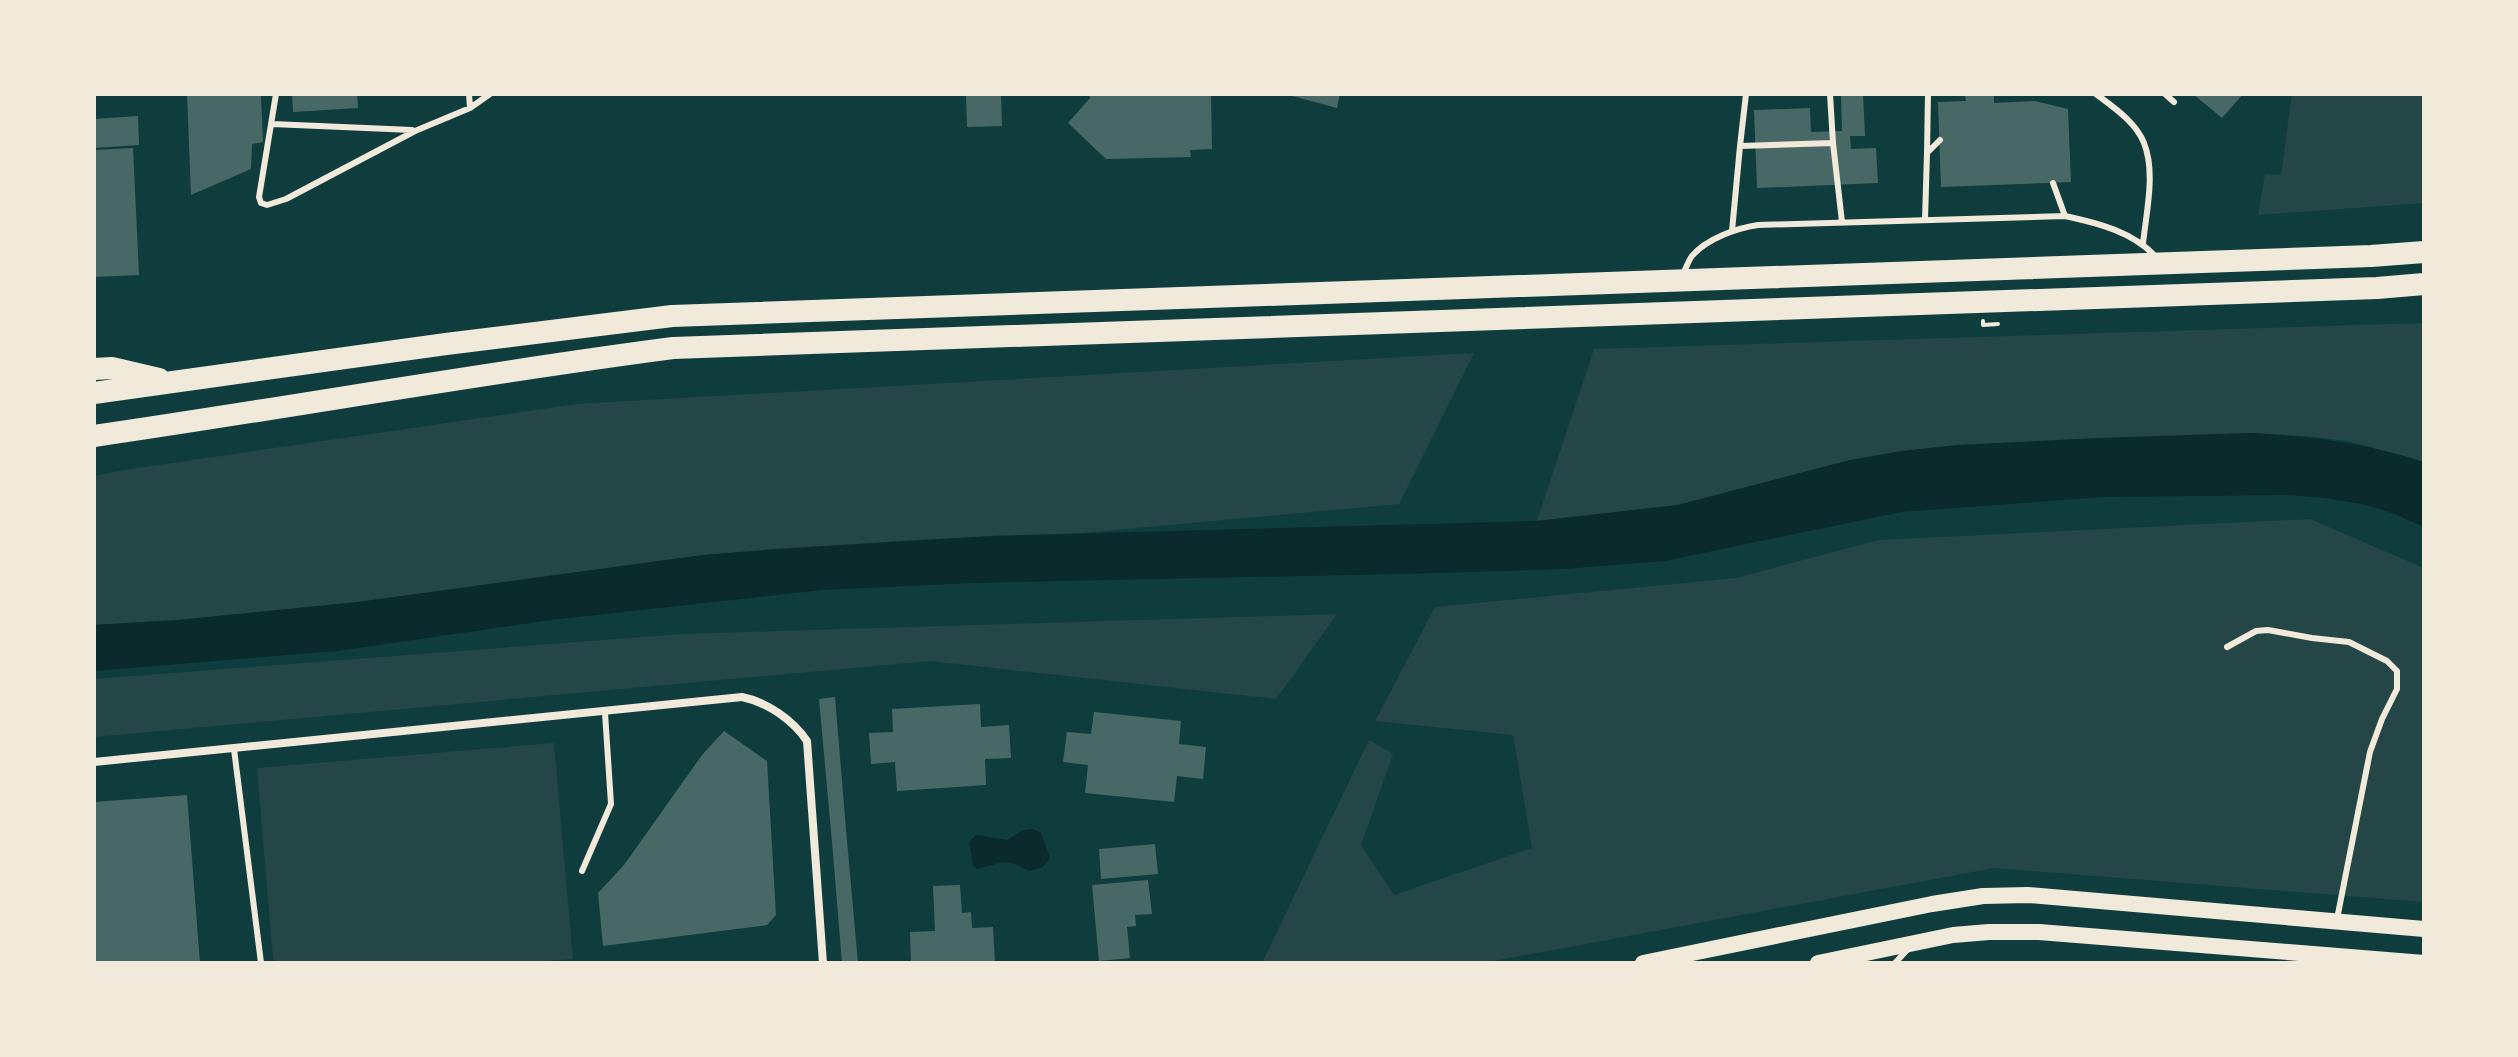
<svg xmlns="http://www.w3.org/2000/svg" width="2518" height="1057" font-family="Helvetica,sans-serif">
<style>
.green{fill:#244646}
.water{fill:#0a2a2b}
.building{fill:#486865}
.lines{fill:none;stroke-linecap:round;stroke-linejoin:round}
.path{stroke:#f1e9da;stroke-width:4}
.service{stroke:#f1e9da;stroke-width:6}
.minor{stroke:#f1e9da;stroke-width:8}
.secondary{stroke:#f1e9da;stroke-width:16}
.motorway{stroke:#f1e9da;stroke-width:22}
</style>
<rect width="100%" height="100%" fill="#0f3d3e"/>
<path class="green" d="M2292,94H2424V203L2258,215L2265,174L2281,175Z
M2424,323V462L2348,441L2307,436L2250,433L1958,445L1851,460L1678,505L1537,521L1594,349Z
M1474,353L1399,504L1082,533L916,540L703,555L358,602L178,620L94,625V476L124,470L576,404Z
M2310,519L2424,568V902L1994,868L1483,963H1262L1369,740L1393,754L1361,845L1394,895L1532,848L1513,735L1375,721L1435,607L1736,578L1878,540Z
M1337,614L1276,699L930,661L94,737V679L682,634Z
M554,743L573,959L525,963H278L273,959L257,768Z"/>
<path class="water" d="M2250,433C2313,436 2364,443 2424,462V527L2392,513L2363,504L2325,498L2286,495L2104,497L1901,512L1665,561L1564,569L1442,573L973,583L822,590L551,620L337,651L94,671V625L178,620L358,602L703,555L775,549L990,536L1537,521L1678,505L1850,460L1901,451L1958,445L2098,438Z
M1033,829L1041,833L1050,858L1042,868L1028,871C1004,856 1002,864 977,869L973,865L969,842L976,835L1007,840L1023,830Z"/>
<path class="building" d="M187,94H261L263,142L252,144L251,169L191,195Z
M292,94H357L358,108L293,112Z
M966,94H1001L1002,126L967,127Z
M1090,94H1211L1212,149L1190,150L1191,157L1106,159L1068,123L1090,98Z
M1285,94H1340L1337,108Z
M1841,94H1863L1865,136H1850L1851,149L1876,148L1878,183L1757,188L1754,110L1810,108L1811,132L1842,131Z
M1965,94H1994V103L2035,101L2068,109L2071,182L1941,187L1938,102L1966,101Z
M2193,94H2243L2222,118Z
M138,116L139,145L94,148V119Z
M133,148L139,275L94,277V150Z
M835,697L847,841L858,963H842L832,842L819,699Z
M980,704L981,727L1009,725L1011,758L985,759L986,785L897,791L895,762L871,764L869,733L893,732L892,709Z
M1094,712L1181,721L1179,744L1206,747L1203,779L1177,776L1174,802L1085,793L1088,765L1063,762L1067,732L1091,734Z
M724,731L767,761L776,915L767,925L603,946L598,893L624,865L702,755Z
M187,795L200,963H94V802Z
M1155,844L1158,874L1101,879L1099,849Z
M1148,880L1152,914L1135,915L1136,926L1127,927L1130,958L1099,961L1092,885Z
M960,885L962,913L971,912L972,928L993,927L995,963H911L910,932L935,931L933,886Z"/>
<g class="lines">
<path class="path" d="M1983,321V325L1998,324"/>
<path class="service" d="M276,94L259,197L261,203L267,205L286,199L415,131L470,108L490,94
M469,94L470,108
M1830,94L1833,143
M2096,94C2113,107 2136,122 2144,143C2156,173 2146,213 2143,244
M2165,94L2174,102
M272,124L412,130
M1740,146L1746,94
M1927,153L1928,94
M2053,183L2065,216
M1925,220L1927,153L1940,140
M1732,231L1740,146L1833,143L1842,222
M1683,274C1686,269 1688,261 1692,256C1706,239 1737,228 1758,225L2065,216C2098,223 2134,232 2157,258
M2227,647L2256,631L2268,630L2312,638L2349,642L2387,661L2397,671V689L2382,719L2370,752L2337,919
M234,749L261,963
M582,871L611,804L605,713
M1895,963L1908,949"/>
<path class="minor" d="M94,762L742,697C767,702 793,720 807,741L823,963"/>
<path class="secondary" d="M1643,963L1932,904L1983,896L2028,895L2424,929
M1818,963L1953,935L1989,932H2039L2424,963"/>
<path class="motorway" d="M94,369L112,368L159,379
M94,393L446,344L672,316L2371,256L2424,252
M94,436C287,408 480,373 673,348L2377,288L2424,284"/>
</g>
<rect width="2518" height="1057" fill="none" stroke="#f1e9da" stroke-width="192"/>
</svg>
